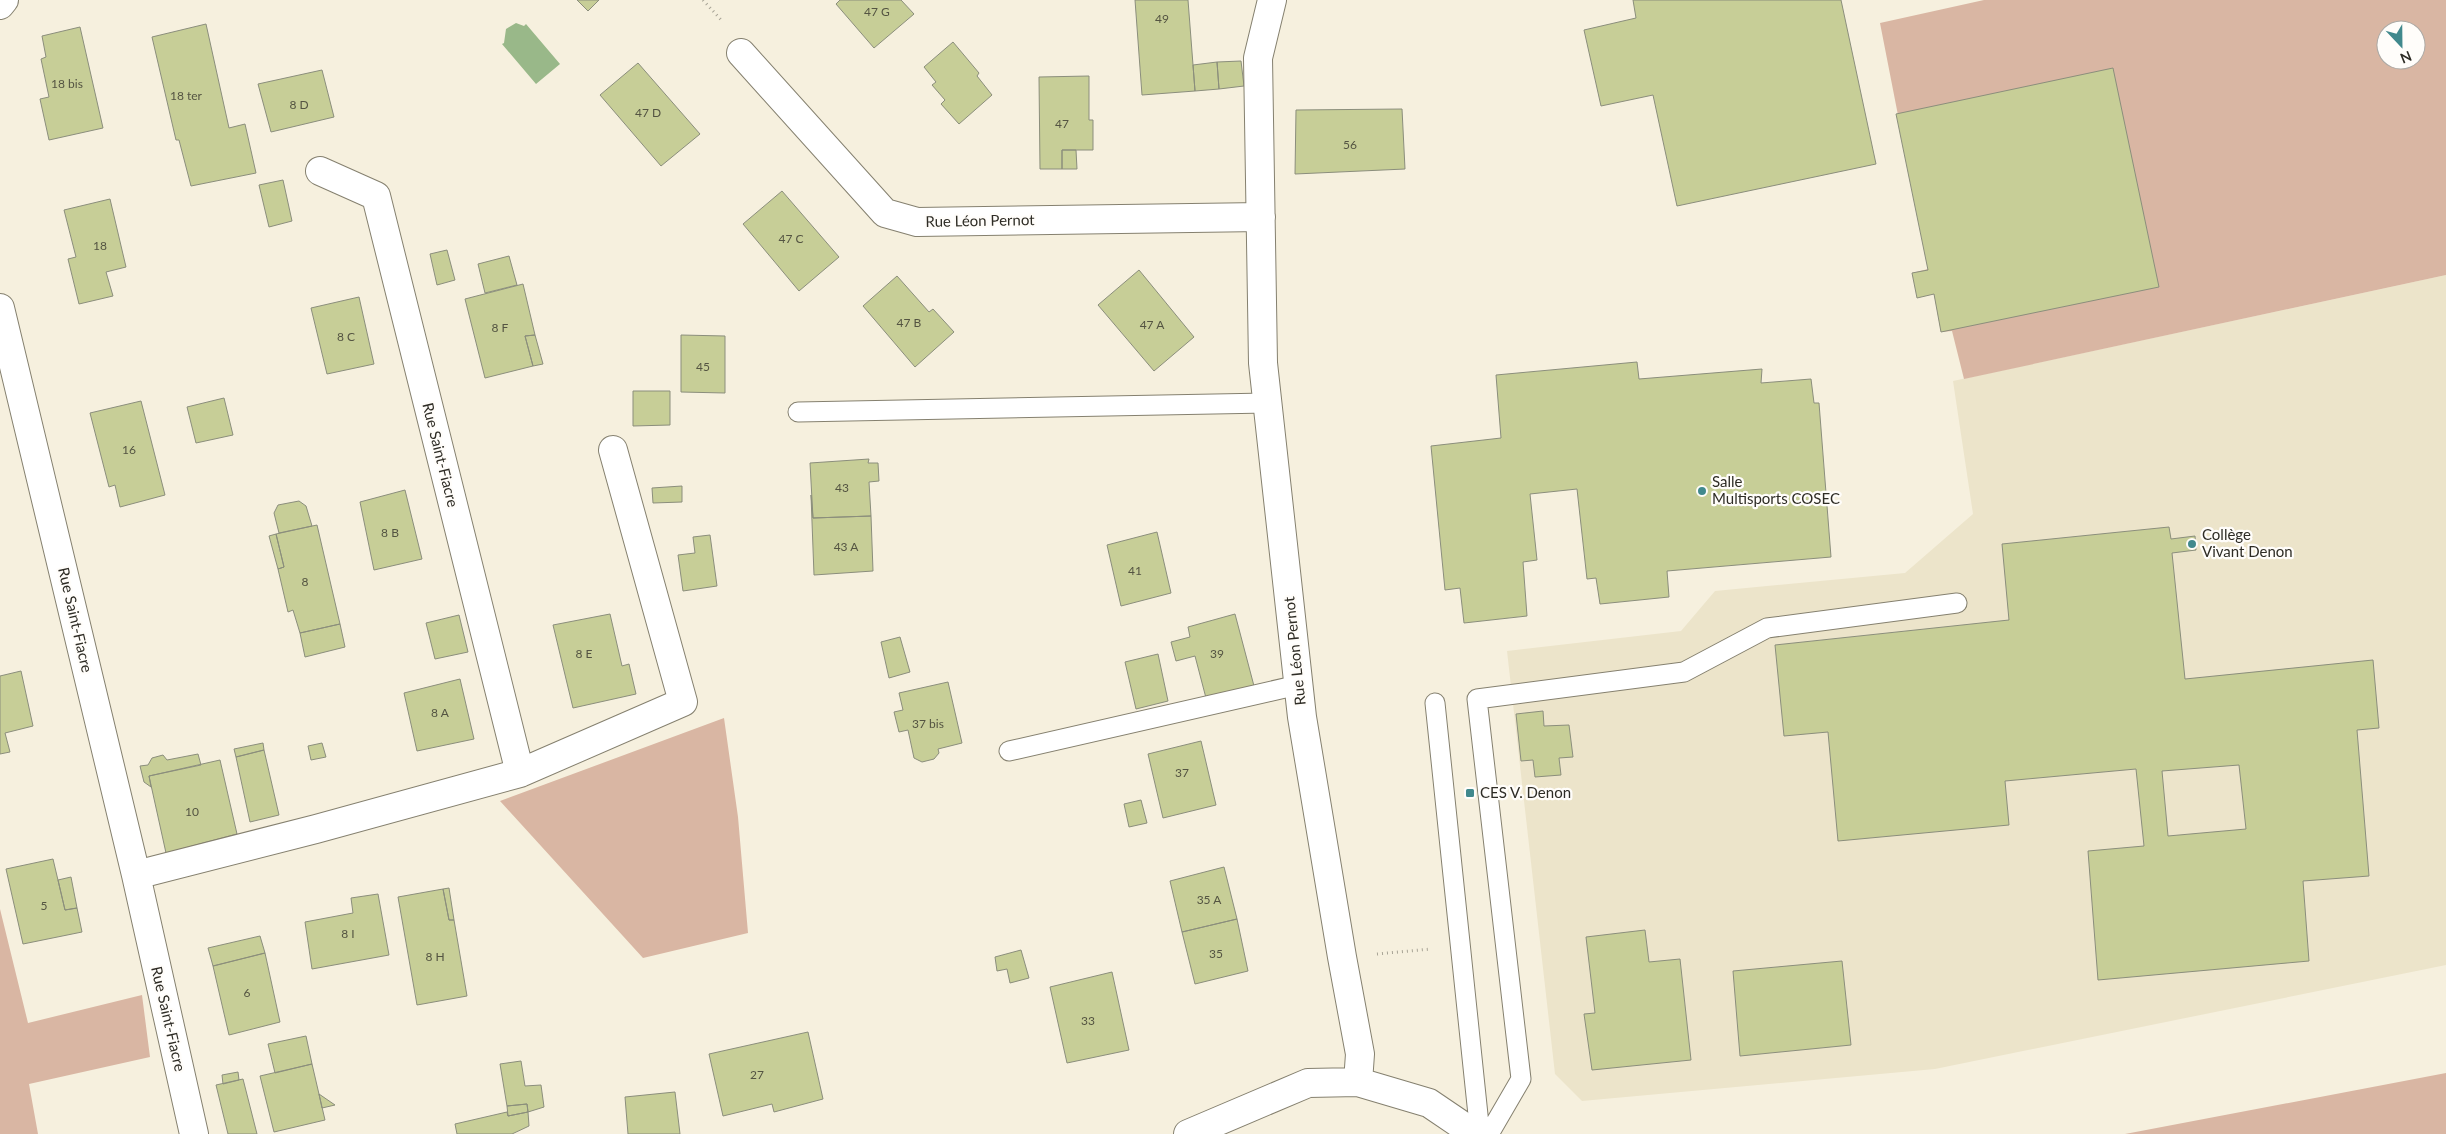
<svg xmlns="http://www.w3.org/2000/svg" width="2446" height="1134" font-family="Lato,sans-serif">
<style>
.built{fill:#ece4ca}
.green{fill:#d9b6a3;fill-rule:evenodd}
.water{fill:#99b889}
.building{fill:#c7ce97;stroke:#8b8e7c;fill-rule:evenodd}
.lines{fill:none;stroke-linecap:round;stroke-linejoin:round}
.lane-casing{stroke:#85806f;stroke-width:21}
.street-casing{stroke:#85806f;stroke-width:30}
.path{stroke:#a7a395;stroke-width:3;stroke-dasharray:1 4;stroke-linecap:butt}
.lane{stroke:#fff;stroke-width:19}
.street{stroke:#fff;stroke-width:28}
.poi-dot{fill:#41898d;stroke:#fffdfa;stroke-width:2}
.labels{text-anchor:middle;stroke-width:4.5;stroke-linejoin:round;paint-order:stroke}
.number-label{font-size:12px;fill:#545442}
.street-label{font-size:15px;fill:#2e2c25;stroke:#fffdfa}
.poi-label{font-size:15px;fill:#2e2c25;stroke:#fffdfa;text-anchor:start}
</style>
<rect width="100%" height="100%" fill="#f6f0de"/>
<path class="built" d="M2446,275V965L1935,1069L1582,1101L1555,1074L1507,651L1681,631L1715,591L1905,573L1973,514L1953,381Z"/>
<path class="green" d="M1984,0H2446V275L1964,379L1952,331L1941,332L1934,294L1912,273L1928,269L1880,23ZM2386,30H2416V60H2386Z
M724,718L738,817L748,933L643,958L500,801Z
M0,909L28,1023L142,995L150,1057L29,1084L38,1134H0Z
M2446,1073V1134H2125Z"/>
<path class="water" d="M516,23L524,26L526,24L560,64L536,84L502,44L504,43L506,29Z"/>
<path class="building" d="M577,0H599L588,11Z
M840,0H901L914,14L874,48L836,4Z
M1135,0H1188L1195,91L1142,95Z
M1633,0H1841L1876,164L1677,206L1653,95L1601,106L1584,30L1636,18Z
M206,24L229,128L245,124L256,173L191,186L179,140H176L152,37Z
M80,27L103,128L49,140L40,99L49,97L41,59L46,57L42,36Z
M953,42L979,73L977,76L992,95L959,124L941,104L945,100L932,85L936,82L924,67Z
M1241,61L1244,86L1219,89L1217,62Z
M1217,62L1219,89L1195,91L1193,65Z
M638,63L700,134L661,166L600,95Z
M2113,68L2159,287L1941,332L1934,294L1917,298L1912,273L1928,270L1896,114Z
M322,70L334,117L271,132L258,84Z
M1089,76V120H1093V150H1062V169H1040L1039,77Z
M1402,109L1405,169L1295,174L1296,110Z
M1062,150H1076L1077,169H1062Z
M283,180L292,221L269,227L259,185Z
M782,191L839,257L799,291L743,224Z
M110,199L126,267L106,272L113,296L79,304L68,259L76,257L64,210Z
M447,250L455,280L437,285L430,254Z
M509,256L517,285L485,293L478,264Z
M1139,270L1194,337L1154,371L1098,305Z
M897,276L929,312L933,309L954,332L915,367L863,306Z
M523,284L535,335L525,336L533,366L485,378L465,299Z
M359,297L374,364L327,374L311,308Z
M535,335L543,364L533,366L525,336Z
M681,335L725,336V393L681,392Z
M1637,362L1639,379L1762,369L1761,383L1811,379L1814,403H1819L1831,557L1667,571L1669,597L1600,604L1596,578L1587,579L1577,489L1530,494L1537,560L1523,562L1527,616L1464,623L1460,588L1445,590L1431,446L1501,438L1496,375Z
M633,391H670V425L633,426Z
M224,398L233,435L196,443L187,407Z
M141,401L165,495L120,507L115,485L109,487L90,413Z
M869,459L868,463H878L879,481L869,482L871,516L813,518L810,463Z
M682,486V502L653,503L652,488Z
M405,490L422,559L374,570L360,502Z
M811,495L813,518L871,516L873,571L814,575Z
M299,501L306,506L312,526L279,533L274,513L278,505Z
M317,525L340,624L300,633L293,610L288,612L278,569L284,567L276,534Z
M2169,527L2171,539L2195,536L2196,550L2172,553L2185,679L2373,660L2379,728L2357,730L2369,876L2303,881L2309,961L2098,980L2088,851L2144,846L2136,769L2005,781L2009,825L1838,841L1828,732L1784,736L1775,645L2009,620L2002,544ZM2239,765L2246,829L2168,836L2162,771Z
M1157,532L1171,593L1121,606L1107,545Z
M276,534L284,567L278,569L269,536Z
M710,535L717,586L683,591L678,555L695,553L693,537Z
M610,614L622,666L629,664L636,694L573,708L553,625Z
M1235,614L1254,686L1206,698L1195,656L1176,661L1171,642L1190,637L1188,627Z
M459,615L468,652L435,659L426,623Z
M340,624L345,647L305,657L300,633Z
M900,637L910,672L889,678L881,642Z
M1158,654L1168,701L1136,709L1125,662Z
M21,671L33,726L5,733L10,752L0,754V676Z
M460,679L474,739L417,751L404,693Z
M948,682L962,743L938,749L939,753L934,759L922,762L914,758L908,730L899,732L894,712L903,710L899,693Z
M1543,711L1544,726L1569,725L1573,757L1559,758L1561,775L1535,777L1533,760L1521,761L1516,714Z
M1201,741L1216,805L1163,818L1148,754Z
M263,743L264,750L236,757L234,749Z
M322,743L326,757L311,760L308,746Z
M264,750L279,815L250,822L236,757Z
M198,754L201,765L149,776L151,787L144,782L140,766L148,765L152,758L163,755L167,760Z
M220,760L237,834L166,853L149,776Z
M1141,800L1147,823L1129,827L1124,804Z
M53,859L65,910L77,908L82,932L23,944L6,869Z
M1224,867L1237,919L1182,932L1170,881Z
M71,877L77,908L65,910L58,880Z
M449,888L454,920H449L443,889Z
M443,889L449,920H454L467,996L417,1005L398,897Z
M378,894L389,955L312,969L305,922L353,913L351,898Z
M1237,919L1248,971L1195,984L1182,932Z
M1645,930L1649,962L1680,959L1691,1060L1592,1070L1584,1014L1595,1013L1586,937Z
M260,936L265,953L213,966L208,948Z
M1021,950L1029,978L1010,983L1007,969L997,971L995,957Z
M265,953L280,1022L229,1035L213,966Z
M1842,961L1851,1045L1740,1056L1733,971Z
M1112,972L1129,1050L1067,1063L1050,987Z
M808,1032L823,1099L774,1112L772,1104L723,1116L709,1054Z
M306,1036L312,1064L275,1073L268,1044Z
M521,1061L525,1086L541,1085L544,1107L528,1112L527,1104L507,1106L500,1064Z
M312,1064L325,1120L274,1132L260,1076Z
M238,1072L239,1080L223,1084L222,1075Z
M243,1079L257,1134H228L216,1085Z
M675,1092L680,1134H628L625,1097Z
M319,1094L335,1105L322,1108Z
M527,1104L528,1112L508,1116L507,1106Z
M507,1112L508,1116L528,1112L529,1126L512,1134H457L455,1124Z"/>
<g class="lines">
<g class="lane-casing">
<path id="lane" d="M798,412L1267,403
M1435,703L1480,1134
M1009,751L1298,685
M1489,1134L1521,1079L1477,699L1684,672L1767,628L1957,603"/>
</g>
<g class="street-casing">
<path id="street" d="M1272,0L1258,58L1263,363L1302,717L1342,957L1360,1054L1358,1082
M0,5L4,0
M741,53L885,213L917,222L1261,217
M320,171L376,196L520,773
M0,308L136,875L194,1134
M136,875L316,829L520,773L683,702L613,450
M1188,1134L1308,1083L1358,1082L1429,1103L1460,1124L1469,1134"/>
</g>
<path class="path" d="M703,0L723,22
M1377,954L1431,949"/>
<use href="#lane" class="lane"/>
<use href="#street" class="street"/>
</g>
<g class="poi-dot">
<circle cx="1702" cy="491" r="5"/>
<circle cx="2192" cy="544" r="5"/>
<rect x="1465" y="788" width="10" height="10" rx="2.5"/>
</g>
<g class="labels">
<g class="number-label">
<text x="877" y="16">47 G</text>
<text x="1162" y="23">49</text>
<text x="67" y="88">18 bis</text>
<text x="186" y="100">18 ter</text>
<text x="299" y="109">8 D</text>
<text x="648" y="117">47 D</text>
<text x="1062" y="128">47</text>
<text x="1350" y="149">56</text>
<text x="791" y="243">47 C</text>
<text x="100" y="250">18</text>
<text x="909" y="327">47 B</text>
<text x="1152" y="329">47 A</text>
<text x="500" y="332">8 F</text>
<text x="346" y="341">8 C</text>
<text x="703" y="371">45</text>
<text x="129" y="454">16</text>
<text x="842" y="492">43</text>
<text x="390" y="537">8 B</text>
<text x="846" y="551">43 A</text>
<text x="1135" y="575">41</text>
<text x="305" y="586">8</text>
<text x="584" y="658">8 E</text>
<text x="1217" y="658">39</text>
<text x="440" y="717">8 A</text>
<text x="928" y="728">37 bis</text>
<text x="1182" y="777">37</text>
<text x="192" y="816">10</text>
<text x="1209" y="904">35 A</text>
<text x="44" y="910">5</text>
<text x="348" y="938">8 I</text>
<text x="1216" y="958">35</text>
<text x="435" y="961">8 H</text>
<text x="247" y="997">6</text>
<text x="1088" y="1025">33</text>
<text x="757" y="1079">27</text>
</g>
<g class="street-label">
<text transform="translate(980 221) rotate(-1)" y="5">Rue Léon Pernot</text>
<text transform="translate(440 455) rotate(76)" y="5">Rue Saint-Fiacre</text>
<text transform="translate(75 620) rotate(77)" y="5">Rue Saint-Fiacre</text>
<text transform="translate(1295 651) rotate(-96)" y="5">Rue Léon Pernot</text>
<text transform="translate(168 1019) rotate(77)" y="5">Rue Saint-Fiacre</text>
</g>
<g class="poi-label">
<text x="1712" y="487">Salle<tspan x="1712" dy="17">Multisports COSEC</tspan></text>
<text x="2202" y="540">Collège<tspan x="2202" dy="17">Vivant Denon</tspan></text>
<text x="1480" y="798">CES V. Denon</text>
</g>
</g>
<g transform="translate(2401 45) rotate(158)"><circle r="24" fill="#fffdfa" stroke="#aba9a5"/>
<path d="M0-4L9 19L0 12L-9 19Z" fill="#41898d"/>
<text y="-8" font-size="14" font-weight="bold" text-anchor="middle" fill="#2e2c25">N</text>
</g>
</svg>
